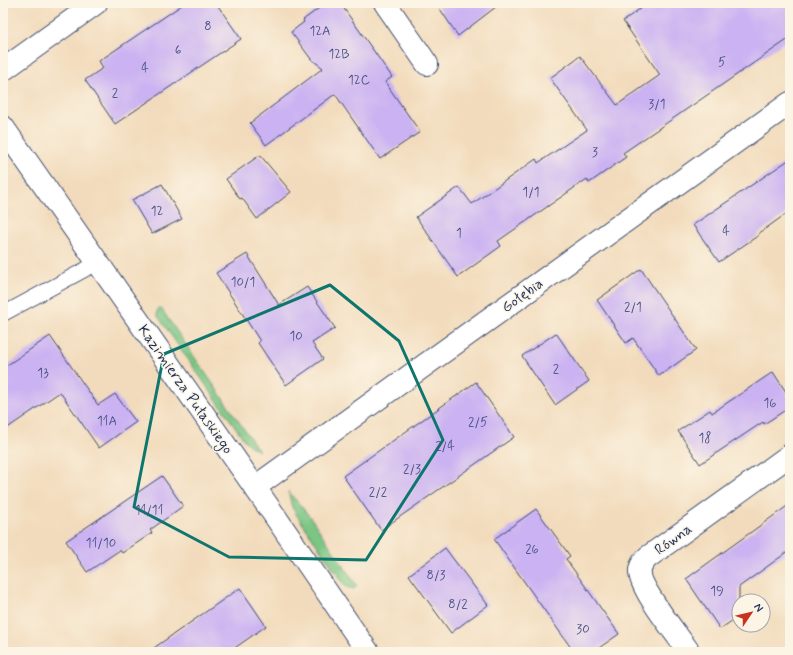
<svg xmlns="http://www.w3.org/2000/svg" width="793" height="655" font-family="Mynerve,sans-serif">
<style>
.green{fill:#7bc683;stroke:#4b7a70}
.building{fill:#cbb2f2}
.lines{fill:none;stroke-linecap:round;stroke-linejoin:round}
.service-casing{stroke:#3b496c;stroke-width:16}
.minor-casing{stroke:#3b496c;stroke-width:24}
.service{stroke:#fff;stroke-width:14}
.minor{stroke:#fff;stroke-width:22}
.marked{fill:none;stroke:#0f766e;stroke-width:3;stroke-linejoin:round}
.labels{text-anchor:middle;stroke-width:3;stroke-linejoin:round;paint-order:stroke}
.number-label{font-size:13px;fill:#475083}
.street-label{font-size:15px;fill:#1b2f5e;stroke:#fcf5e5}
</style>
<rect width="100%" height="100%" fill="#fcf5e5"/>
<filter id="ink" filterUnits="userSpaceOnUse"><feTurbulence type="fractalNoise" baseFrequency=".025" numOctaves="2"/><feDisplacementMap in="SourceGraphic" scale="8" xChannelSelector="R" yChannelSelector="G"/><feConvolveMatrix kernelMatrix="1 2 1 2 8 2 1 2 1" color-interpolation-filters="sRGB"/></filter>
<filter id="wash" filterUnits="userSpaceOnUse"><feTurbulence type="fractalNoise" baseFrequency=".012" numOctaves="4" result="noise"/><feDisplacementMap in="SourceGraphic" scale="16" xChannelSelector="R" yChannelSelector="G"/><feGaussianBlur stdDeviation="0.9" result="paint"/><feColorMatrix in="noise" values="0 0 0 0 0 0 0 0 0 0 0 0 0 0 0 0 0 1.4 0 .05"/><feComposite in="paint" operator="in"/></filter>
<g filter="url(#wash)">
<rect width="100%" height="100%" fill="#f2dbbc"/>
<path class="green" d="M160,307L259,451L249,445L245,441L157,315L158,308Z
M288,491L311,518L357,586L354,589L346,587L296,514L292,507Z"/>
<g id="blocks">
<path class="building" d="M185,3H216L241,39L115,124L85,80L103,68L99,61Z
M326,3H340L392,77L385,82L420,132L380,159L335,94L266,145L250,123L323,68L311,59L291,32L304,22L303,20Z
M436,3H501L458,36Z
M648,3H790V38L623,153L626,157L589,183L587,179L498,241L501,246L458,277L416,217L459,187L472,204L536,159L538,163L587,130L550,78L580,56L617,105L660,75L623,21Z
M260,155L291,192L257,219L242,198L240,199L226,179Z
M790,159V211L758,234L759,235L719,262L693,225Z
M162,184L182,219L152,234L132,200Z
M247,254L279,305L307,287L335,328L312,343L323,359L286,385L258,343L260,341L216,273Z
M641,269L696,350L659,376L633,338L626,343L597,300Z
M556,333L589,381L555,405L522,356Z
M50,336L98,405L115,394L136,422L99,448L60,392L3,431V368Z
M773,372L790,398V407L764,424L763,422L700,464L678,431L710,410L712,413Z
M476,382L514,437L381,530L343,476Z
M162,476L183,506L150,530L152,533L122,553L120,550L87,572L66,541Z
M790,504V550L739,587V616L720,629L686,579Z
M536,509L570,556L566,559L619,634L593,652H574L494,539Z
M445,548L488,605L451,633L409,575Z
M240,588L266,626L229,652H148Z"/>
</g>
</g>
<g filter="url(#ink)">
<use href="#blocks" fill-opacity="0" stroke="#3b496c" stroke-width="1"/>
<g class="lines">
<g class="service-casing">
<path id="service" d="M3,314L97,263"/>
</g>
<g class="minor-casing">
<path id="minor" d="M385,3L427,64
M3,70L96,3
M3,127L270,509L368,652
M255,487L790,103
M689,652C679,637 637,586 640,570C641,564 644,561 648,557L790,455"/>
</g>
<use href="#service" class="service"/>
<use href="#minor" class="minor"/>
</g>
</g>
<path class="marked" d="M330,285L399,341L443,440L366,560L229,557L134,507L164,354Z"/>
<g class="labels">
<g class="number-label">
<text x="208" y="30">8</text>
<text x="320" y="35">12A</text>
<text x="178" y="54">6</text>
<text x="339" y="58">12B</text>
<text x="722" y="66">5</text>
<text x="145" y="72">4</text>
<text x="359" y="84">12C</text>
<text x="115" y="97">2</text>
<text x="657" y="108">3/1</text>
<text x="595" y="156">3</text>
<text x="531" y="196">1/1</text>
<text x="157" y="215">12</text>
<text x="726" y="235">4</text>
<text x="459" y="237">1</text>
<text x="243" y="286">10/1</text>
<text x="633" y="311">2/1</text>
<text x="296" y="340">10</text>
<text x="556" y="373">2</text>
<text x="43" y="377">13</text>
<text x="770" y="407">16</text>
<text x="107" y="425">11A</text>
<text x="478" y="426">2/5</text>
<text x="705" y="442">18</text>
<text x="445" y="450">2/4</text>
<text x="412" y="473">2/3</text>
<text x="378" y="496">2/2</text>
<text x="149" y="514">11/11</text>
<text x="101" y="547">11/10</text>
<text x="532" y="553">26</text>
<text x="436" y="579">8/3</text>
<text x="717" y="595">19</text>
<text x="458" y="608">8/2</text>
<text x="583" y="633">30</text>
</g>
<g class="street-label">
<text transform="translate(522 295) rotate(-36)" y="5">Gołębia</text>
<text transform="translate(186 389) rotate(55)" y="5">Kazimierza Pułaskiego</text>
<text transform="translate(673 539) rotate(-36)" y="5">Równa</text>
</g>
</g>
<rect width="793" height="655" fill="none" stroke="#fcf5e5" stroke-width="16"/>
<g transform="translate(751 613) rotate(55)"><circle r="19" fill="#fcf5e5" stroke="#a2a6af"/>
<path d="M0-3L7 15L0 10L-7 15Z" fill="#c8321e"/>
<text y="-6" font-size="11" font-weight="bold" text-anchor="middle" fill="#1b2f5e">N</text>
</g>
</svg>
